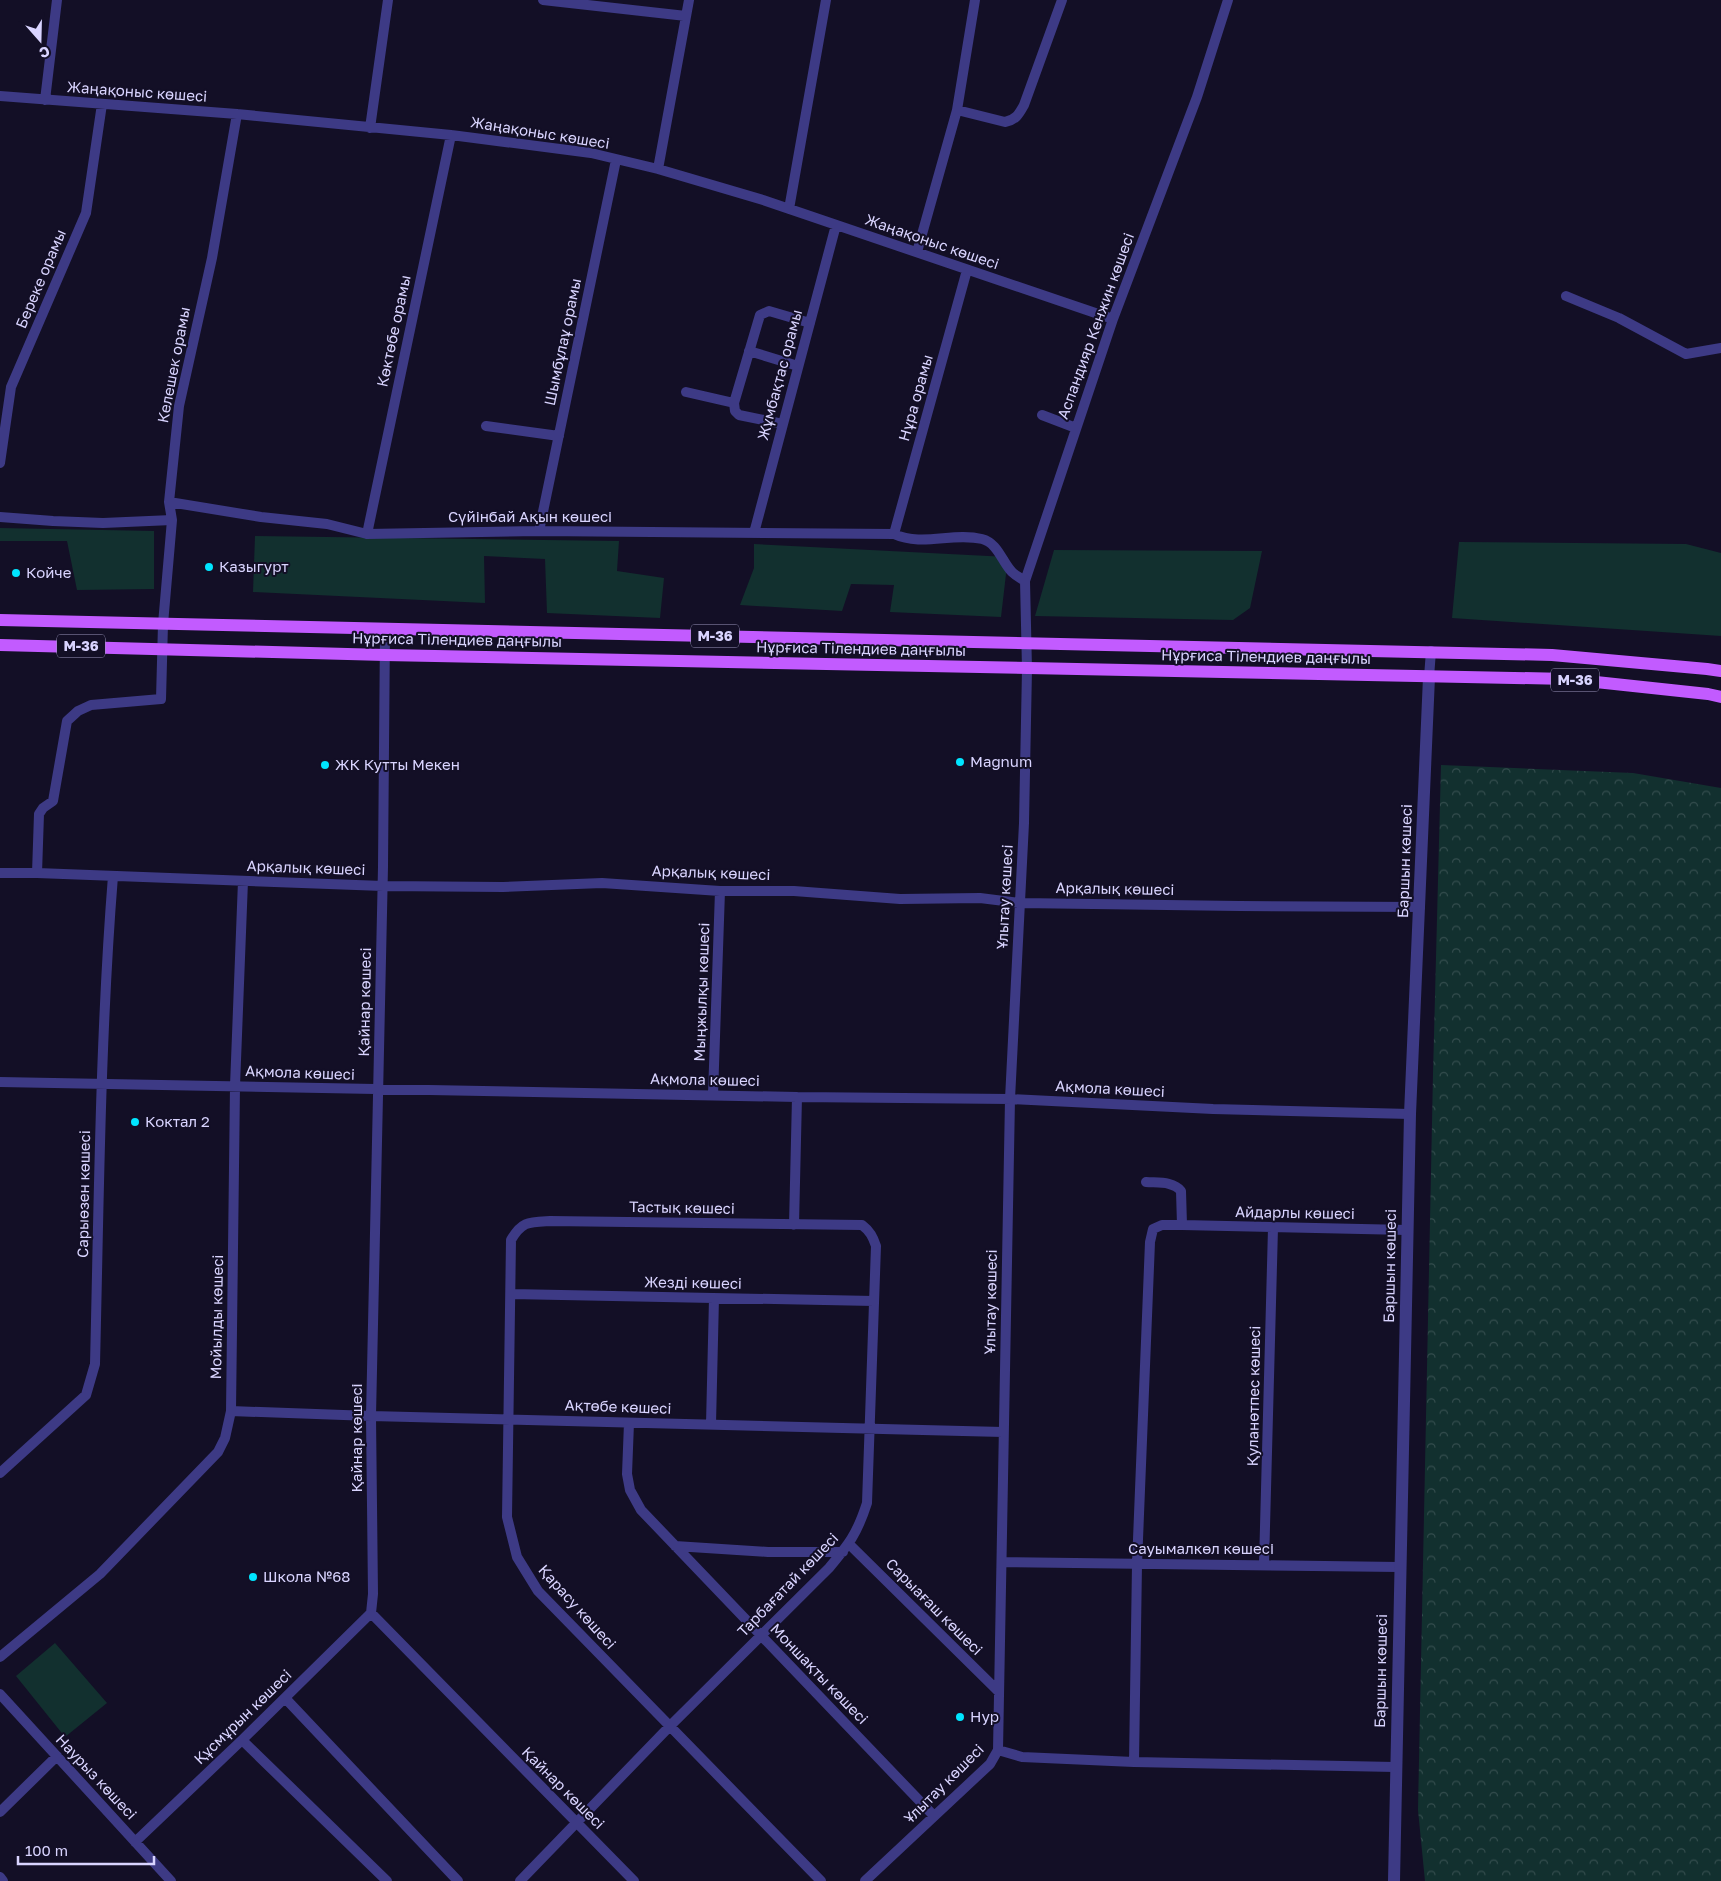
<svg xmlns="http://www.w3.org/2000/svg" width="1721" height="1881" font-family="'Golos Text',sans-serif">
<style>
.green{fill:#12302f}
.forest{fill:url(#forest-crowns)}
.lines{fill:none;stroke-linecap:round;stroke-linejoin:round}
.minor{stroke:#3d3a85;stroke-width:10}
.tertiary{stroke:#3d3a85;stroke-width:12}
.primary{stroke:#c25bff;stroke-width:12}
.poi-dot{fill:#00e5ff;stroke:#130f26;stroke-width:2}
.labels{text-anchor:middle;stroke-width:4;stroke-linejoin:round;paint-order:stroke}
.shield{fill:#130f26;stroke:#9e99be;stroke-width:1}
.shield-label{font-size:14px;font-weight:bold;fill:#d9d4ff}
.street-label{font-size:15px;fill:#d9d4ff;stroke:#130f26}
.poi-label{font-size:15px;fill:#d9d4ff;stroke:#130f26;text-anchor:start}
</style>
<defs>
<pattern id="forest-crowns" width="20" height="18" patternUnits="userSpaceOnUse" patternTransform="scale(1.25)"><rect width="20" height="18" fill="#12302f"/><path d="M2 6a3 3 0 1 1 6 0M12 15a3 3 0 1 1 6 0" fill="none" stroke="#344d4e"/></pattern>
</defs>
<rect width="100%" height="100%" fill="#130f26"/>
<path class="green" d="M0,528L154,531V589L77,590L67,541H0Z
M255,536L619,541L617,571L664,578L660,618L547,613L545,559L484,556L485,603L253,592Z
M1459,542L1686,544L1721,553V636L1452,618Z
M754,544L1008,557L1001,617L890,612L894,585L851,584L842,611L740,605L754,568Z
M1054,550L1262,551L1250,608L1233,620L1035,616Z
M55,1643L107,1703L65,1737L16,1676Z"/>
<path class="forest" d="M1441,765L1633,773L1721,788V1881H1425L1418,1810L1433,1074Z"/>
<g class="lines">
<path class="minor" d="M543,0L686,16
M0,96L237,114L451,135L591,153L658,169L763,200L1113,319
M45,100L57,0
M957,110L975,0
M370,128L388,0
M658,169L689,0
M789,209L826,0
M917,252L957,110L1005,122C1016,120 1019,114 1024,105L1062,0
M1566,296L1619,318L1686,354L1721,348
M749,351L798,366
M686,392L734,403
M1042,415L1076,428
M783,424L739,415L735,411L734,403L760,315L769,311L810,323
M486,426L559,436
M0,463L11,387L86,213L102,104
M169,502L261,517L327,524L367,534L539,531L894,534C922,547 953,532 982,539C998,543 1002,562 1012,572C1016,576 1021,578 1025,581
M0,517L53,521L103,523L172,520
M539,531L616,160
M754,533L836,225
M367,534L451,135
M894,534L967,270
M385,629L383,867L371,1416L373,1594L371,1613L634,1881
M1429,677L1431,651
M0,873H37L383,886L503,887L602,883L720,891H794L900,899L980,898L1020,903L1239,906L1420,907
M37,873L39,814L43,808L53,801L67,721L78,711L91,705L161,699L163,624L172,520L169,502L179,406L212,258L237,114
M0,1082L797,1097L1010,1099L1213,1109L1410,1114
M713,1095L720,891
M1146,1182C1158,1183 1173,1181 1181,1191L1182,1225
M794,1225L797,1097
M511,1294L874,1301
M231,1411L371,1416L1003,1432
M629,1423L627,1474L630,1490L641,1510L934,1816
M711,1424L714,1298
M0,1473L86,1395L95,1364C99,1201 100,1038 113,876
M849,1544L999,1692
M675,1546L768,1552H843
M1002,1562L1399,1567
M1264,1564L1273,1228
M0,1657L100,1574L218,1452L225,1438L231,1411L235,1086L243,881
M0,1694L171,1881
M285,1698L458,1881
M242,1740L387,1881
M998,1750L1022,1757L1134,1762L1395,1767
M1134,1762L1137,1564L1150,1242L1153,1229L1162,1225H1182L1407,1230
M0,1812L57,1756
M135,1842L242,1740L371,1613
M0,1877L3,1881
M520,1881L669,1727L829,1568C849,1544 857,1534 867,1503L876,1246C873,1237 870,1231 862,1225L550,1221C529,1222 522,1221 511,1240L507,1517L517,1557L538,1591L821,1881
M865,1881L990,1764L998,1750L1010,1099L1024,823L1027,669L1025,581L1113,319L1197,97L1228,0"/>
<path class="tertiary" d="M1394,1881L1410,1114L1429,677"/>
<path class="primary" d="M0,620L1552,655L1707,669L1721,671
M0,645L385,655L1568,679L1708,694L1721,697"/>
</g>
<g class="poi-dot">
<circle cx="209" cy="567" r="5"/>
<circle cx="16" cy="573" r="5"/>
<circle cx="960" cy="762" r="5"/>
<circle cx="325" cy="765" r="5"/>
<circle cx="135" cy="1122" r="5"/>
<circle cx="253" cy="1577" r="5"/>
<circle cx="960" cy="1717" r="5"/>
</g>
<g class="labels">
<g class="shield">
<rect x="691" y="624.5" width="48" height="23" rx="4"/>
<rect x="57" y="634.5" width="48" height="23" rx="4"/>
<rect x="1551" y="668.5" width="48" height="23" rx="4"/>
</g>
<g class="shield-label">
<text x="715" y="641">M-36</text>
<text x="81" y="651">M-36</text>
<text x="1575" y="685">M-36</text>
</g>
<g class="street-label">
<text transform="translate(137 92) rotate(4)" y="5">Жаңақоныс көшесі</text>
<text transform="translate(540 133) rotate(9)" y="5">Жаңақоныс көшесі</text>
<text transform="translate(932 242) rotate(19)" y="5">Жаңақоныс көшесі</text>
<text transform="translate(41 279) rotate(-67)" y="5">Береке орамы</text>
<text transform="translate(1096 326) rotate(-70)" y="5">Аспандияр Кенжин көшесі</text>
<text transform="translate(394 331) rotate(-78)" y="5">Көктөбе орамы</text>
<text transform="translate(563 342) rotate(-78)" y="5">Шымбұлаұ орамы</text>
<text transform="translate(174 365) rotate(-79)" y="5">Келешек орамы</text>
<text transform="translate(780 375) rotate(-75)" y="5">Жұмбақтас орамы</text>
<text transform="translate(916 398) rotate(-74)" y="5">Нұра орамы</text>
<text x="530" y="522">Сүйінбай Ақын көшесі</text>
<text transform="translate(457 640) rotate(1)" y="5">Нұрғиса Тілендиев даңғылы</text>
<text transform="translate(861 649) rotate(1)" y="5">Нұрғиса Тілендиев даңғылы</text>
<text transform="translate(1266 657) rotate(1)" y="5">Нұрғиса Тілендиев даңғылы</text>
<text transform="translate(1405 861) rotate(-88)" y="5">Баршын көшесі</text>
<text transform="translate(306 868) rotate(2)" y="5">Арқалық көшесі</text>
<text transform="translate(711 873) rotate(2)" y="5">Арқалық көшесі</text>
<text transform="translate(1115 889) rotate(1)" y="5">Арқалық көшесі</text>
<text transform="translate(1005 897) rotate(-87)" y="5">Ұлытау көшесі</text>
<text transform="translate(702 992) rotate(-88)" y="5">Мыңжылқы көшесі</text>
<text transform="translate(365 1002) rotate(-89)" y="5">Қайнар көшесі</text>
<text transform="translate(300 1073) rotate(2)" y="5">Ақмола көшесі</text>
<text transform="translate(705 1080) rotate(1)" y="5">Ақмола көшесі</text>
<text transform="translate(1110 1089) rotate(3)" y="5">Ақмола көшесі</text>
<text transform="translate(84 1194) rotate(-89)" y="5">Сарыөзен көшесі</text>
<text transform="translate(682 1208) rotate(1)" y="5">Тастық көшесі</text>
<text transform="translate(1295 1213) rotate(1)" y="5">Айдарлы көшесі</text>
<text transform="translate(1390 1266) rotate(-89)" y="5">Баршын көшесі</text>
<text transform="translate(693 1283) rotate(1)" y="5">Жезді көшесі</text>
<text transform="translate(991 1302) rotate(-89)" y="5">Ұлытау көшесі</text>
<text transform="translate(217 1317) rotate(-89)" y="5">Мойылды көшесі</text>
<text transform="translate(1254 1396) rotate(-89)" y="5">Қуланөтпес көшесі</text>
<text transform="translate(618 1407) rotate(2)" y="5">Ақтөбе көшесі</text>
<text transform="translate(357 1438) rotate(-90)" y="5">Қайнар көшесі</text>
<text x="1201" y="1554">Сауымалкөл көшесі</text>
<text transform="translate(788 1585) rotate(-46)" y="5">Тарбағатай көшесі</text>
<text transform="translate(577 1607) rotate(48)" y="5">Қарасу көшесі</text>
<text transform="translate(934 1607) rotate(45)" y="5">Сарыағаш көшесі</text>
<text transform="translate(1381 1671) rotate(-89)" y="5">Баршын көшесі</text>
<text transform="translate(819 1674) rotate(46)" y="5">Моншақты көшесі</text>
<text transform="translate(243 1717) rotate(-44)" y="5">Құсмұрын көшесі</text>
<text transform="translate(96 1777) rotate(47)" y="5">Наурыз көшесі</text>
<text transform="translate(944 1784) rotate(-45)" y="5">Ұлытау көшесі</text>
<text transform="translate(563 1788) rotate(45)" y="5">Қайнар көшесі</text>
</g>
<g class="poi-label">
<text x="219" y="572">Казыгурт</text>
<text x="26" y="578">Койче</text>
<text x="970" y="767">Magnum</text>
<text x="335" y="770">ЖК Кутты Мекен</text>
<text x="145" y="1127">Коктал 2</text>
<text x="263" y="1582">Школа №68</text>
<text x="970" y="1722">Нур</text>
</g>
</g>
<g transform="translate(40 40) rotate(160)" stroke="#130f26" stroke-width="4" paint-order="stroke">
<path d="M0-4L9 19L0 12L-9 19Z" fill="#d9d4ff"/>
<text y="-8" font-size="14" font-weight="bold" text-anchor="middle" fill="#d9d4ff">С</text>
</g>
<path d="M18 1856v8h136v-8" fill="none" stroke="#d9d4ff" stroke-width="2.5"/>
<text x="25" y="1856" font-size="15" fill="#d9d4ff" stroke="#130f26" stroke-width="4" paint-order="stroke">100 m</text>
</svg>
